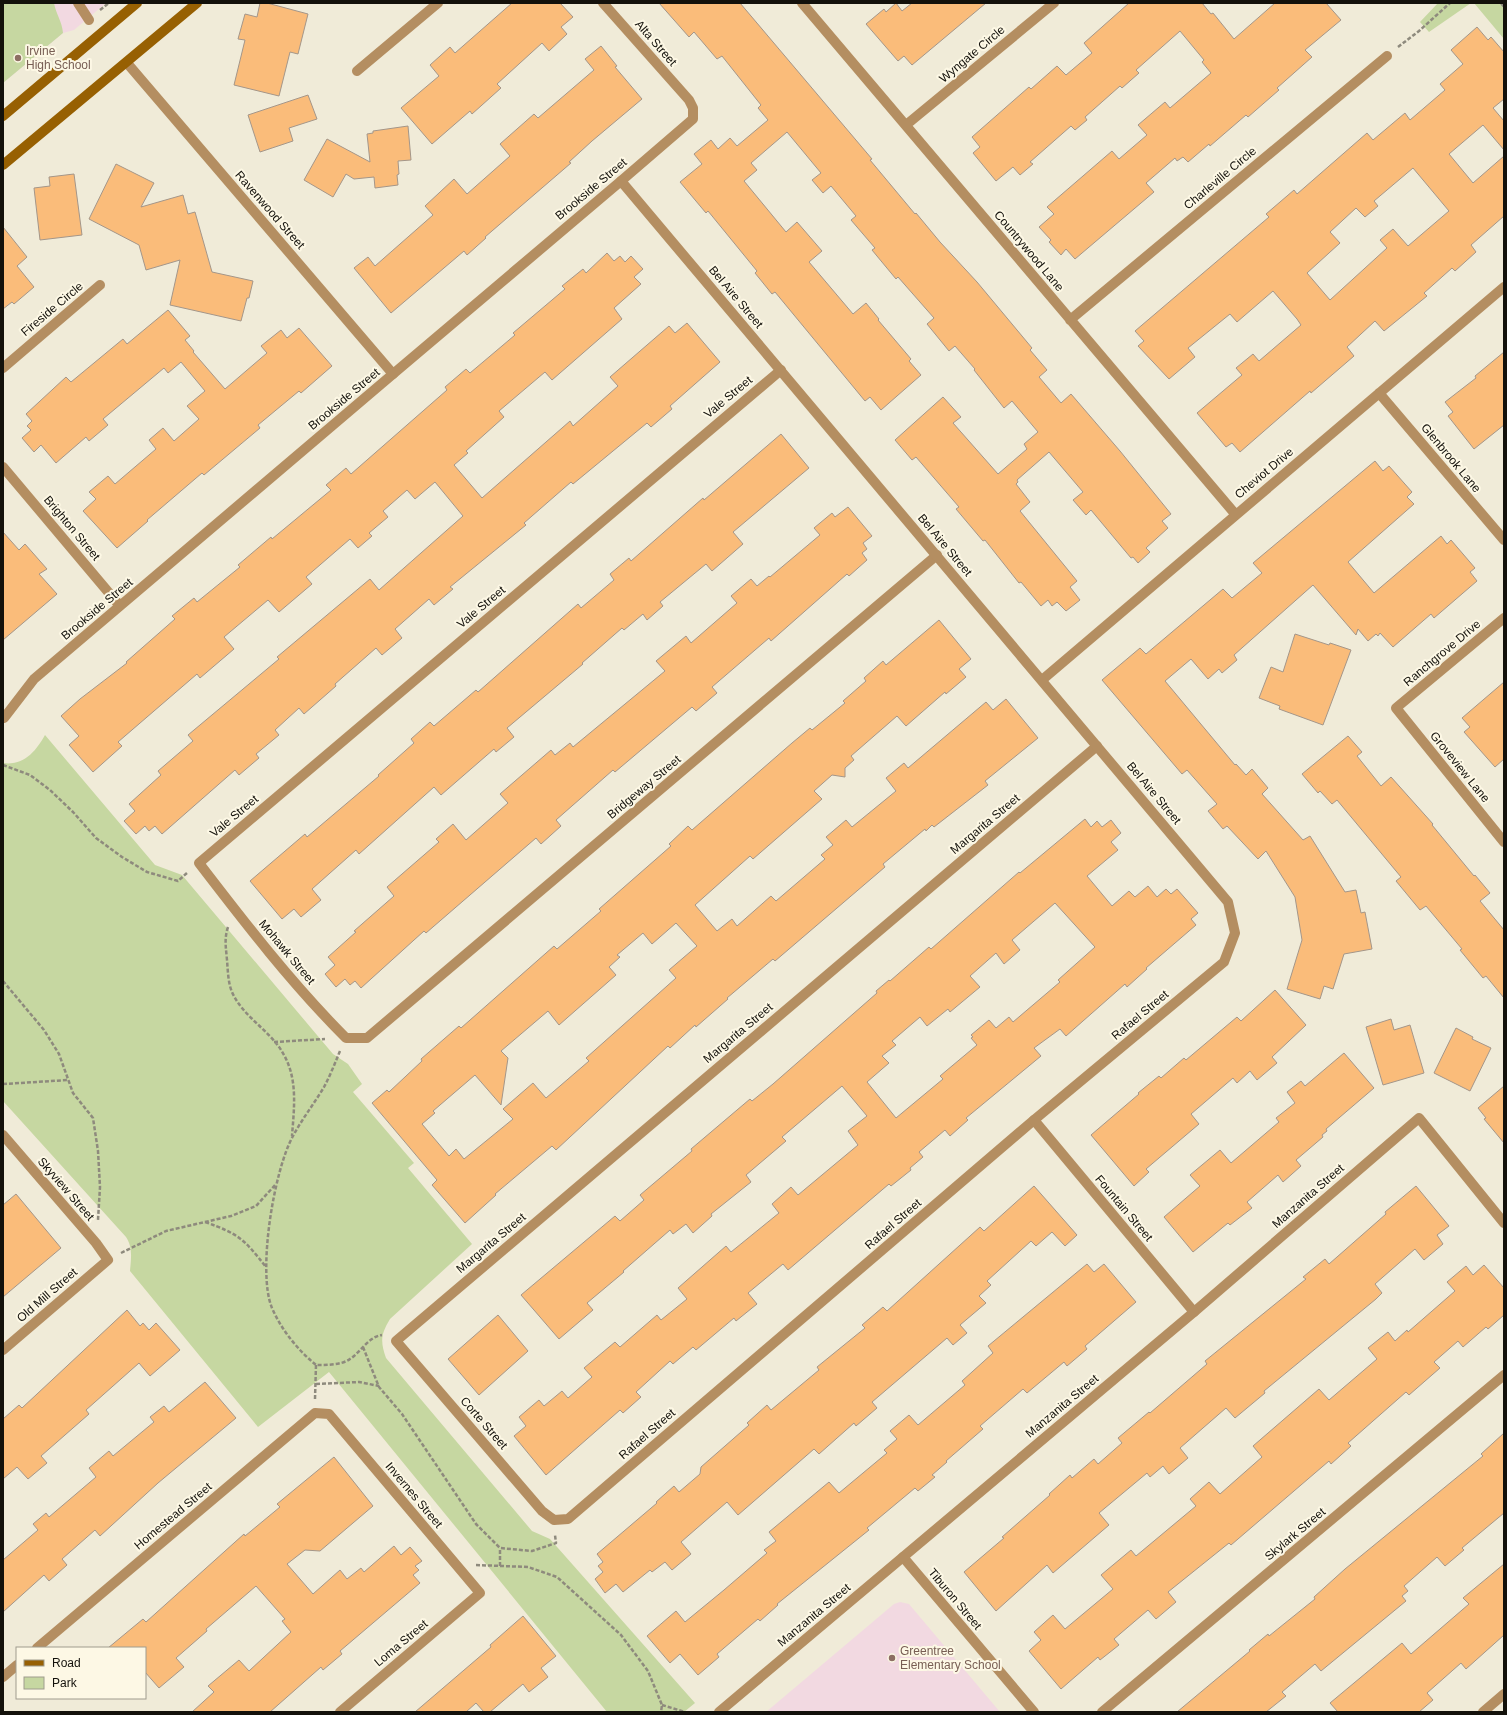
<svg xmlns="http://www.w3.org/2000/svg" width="1507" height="1715" font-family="Arial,sans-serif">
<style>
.education{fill:#f2d9e1}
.green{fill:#c6d7a1}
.building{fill:#fabc7a;stroke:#a49689;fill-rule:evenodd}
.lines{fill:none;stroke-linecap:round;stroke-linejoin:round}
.path{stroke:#8e8a7d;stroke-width:2.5;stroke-dasharray:4 2;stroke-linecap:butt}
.service{stroke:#b48e61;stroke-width:10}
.minor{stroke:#b48e61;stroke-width:10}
.tertiary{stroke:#b48e61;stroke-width:10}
.secondary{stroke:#976002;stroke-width:10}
.education-dot{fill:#8d6e63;stroke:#fdf8e5;stroke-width:1.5}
.labels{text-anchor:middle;stroke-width:4;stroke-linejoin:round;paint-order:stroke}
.street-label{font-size:12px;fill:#13110b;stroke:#fdf8e5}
.education-label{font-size:12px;fill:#785e54;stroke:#fdf8e5;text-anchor:start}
</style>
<rect width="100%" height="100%" fill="#f0ebd8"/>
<path class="education" d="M3,3H106L74,30L63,33L3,83Z
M900,1602L909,1604L1000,1712H766L894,1604Z"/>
<path class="green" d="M3,3H54C56,14 62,21 63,33L3,83Z
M1438,3H1471L1429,32L1420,22Z
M1474,3H1504V39Z
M45,735L155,865L182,875L333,1054L348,1064L362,1084L353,1092L414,1163L408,1168L472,1244L390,1319C381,1334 380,1341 386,1358L532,1531L550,1539L695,1703L684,1712H607L329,1372L258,1427L130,1271C131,1259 133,1247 126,1237L3,1101V763C24,766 36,751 45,735Z"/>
<path class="building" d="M260,3H267L308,14L298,54L290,52L279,96L234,85L245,40L238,39L245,14L257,17Z
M512,3H560L573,17L561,27L567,34L549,51L542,43L497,84L501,88L472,114L470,111L432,144L401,108L439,76L430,65L450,47L455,53Z
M659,3H740L872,159L870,160L915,214L916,213L940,242L977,282L1032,348L1030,350L1047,370L1039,377L1061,403L1071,394L1120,451L1171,514L1162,521L1168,528L1146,548L1150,552L1138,563L1133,557L1131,558L1091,510L1086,515L1073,500L1083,492L1049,452L1017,480L1018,482L1016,484L1030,502L1020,511L1077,581L1070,587L1080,600L1066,611L1057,602L1052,606L1048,600L1041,606L1021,582L1019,583L985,540L983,541L956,509L959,507L916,457L912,460L895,440L943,397L961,417L953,423L998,474L1027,449L1024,444L1038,432L1012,401L1004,408L974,370L975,369L955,346L949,351L927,324L934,318L898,277L896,279L872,250L875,248L851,220L856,216L831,186L823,193L812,180L821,173L787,132L751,163L757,170L744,181L786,232L797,222L822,251L809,262L853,314L866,303L879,319L878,320L911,359L909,361L921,375L881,410L870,397L865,401L775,292L772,294L755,273L757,271L708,211L706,213L680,182L702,164L694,154L711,140L718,149L730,138L737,146L768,120L758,108L761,105L722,56L717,59L694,32L689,37Z
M896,3L902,11L912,3H986L912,65L904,56L898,61L866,24L884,9L886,12Z
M1129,3H1202L1211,14L1213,13L1234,39L1275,3H1326L1341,20L1305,50L1312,57L1277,88L1279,90L1248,117L1246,115L1210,146L1209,144L1188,162L1183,157L1177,161L1175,158L1146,183L1154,192L1075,259L1066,249L1061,255L1049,242L1051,240L1039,227L1054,214L1047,207L1112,151L1119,159L1147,135L1138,125L1165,102L1170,108L1211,73L1202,62L1204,60L1180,31L1136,70L1139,73L1122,88L1120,86L1085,117L1087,120L1075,130L1071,126L1030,162L1033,164L1020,175L1013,167L996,181L973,153L980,147L972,137L1029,87L1031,89L1057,66L1066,75L1092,53L1084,43Z
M1477,27L1488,40L1491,37L1504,52V99L1493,108L1504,121V150L1483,125L1449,154L1473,183L1504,156V216L1471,245L1476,252L1455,271L1452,268L1424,293L1427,296L1384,331L1375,321L1347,347L1354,356L1311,393L1310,391L1240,452L1232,443L1226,447L1197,413L1242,375L1236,368L1253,354L1259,361L1301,325L1297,319L1273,291L1237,322L1230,314L1188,348L1195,357L1169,379L1138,346L1144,341L1135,331L1269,217L1266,214L1294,190L1297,194L1367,133L1373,140L1405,113L1410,120L1445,90L1440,84L1463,64L1451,50ZM1413,168L1449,211L1408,246L1393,229L1380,240L1387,248L1330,300L1307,273L1340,243L1330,232L1356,208L1365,217L1378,206L1374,201Z
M601,46L617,66L615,67L642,99L592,141L569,162L571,163L485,237L486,238L467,255L464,251L391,313L354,268L368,257L375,266L433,215L425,206L454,179L467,194L510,156L500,144L534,114L538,118L594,70L585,59Z
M308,95L317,119L289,128L293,141L260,152L248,115Z
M408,126L411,160L398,161L399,174L397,175L398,185L375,188L374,177L354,179L346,174L333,197L304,180L327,139L370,162L367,134L373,133V131Z
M116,164L154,183L141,207L183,195L188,214L195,212L212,272L253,281L249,298H247L241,321L170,305L180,260L146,270L139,245L89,219Z
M74,174L82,235L40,240L34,188L50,186L49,177Z
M3,227L27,257L17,266L34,287L14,304L12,302L3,309Z
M607,253L614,261L620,256L625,262L631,256L643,269L634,277L641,284L614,308L622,319L552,380L545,372L499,411L504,417L466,451L468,453L454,465L482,498L570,421L573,426L618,386L610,377L669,326L675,333L687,323L720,362L670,406L672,409L651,427L647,423L573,484L571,482L524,523L526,525L450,587L453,589L434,605L429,599L395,629L402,638L382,655L376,648L335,684L336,686L304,714L299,708L275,730L279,735L256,754L259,758L239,775L235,770L162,834L155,826L149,831L145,826L136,834L124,821L135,811L129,804L161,775L158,771L193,741L188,735L279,659L277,657L370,579L379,590L463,516L435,482L415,499L407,490L383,511L388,517L369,533L372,536L358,548L350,539L306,577L312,584L279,612L268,600L224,637L234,649L200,678L197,674L118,742L122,746L93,772L69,745L79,736L61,716L80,699L127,663L126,662L175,619L172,616L194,598L197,602L240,567L238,565L271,537L272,539L331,490L326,485L346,468L351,474L447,390L445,387L466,369L470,373L515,335L513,333L565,289L562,286L583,269L586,273Z
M168,310L190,336L185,340L194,351L193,352L225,389L267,353L261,346L281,330L287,338L299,328L332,366L301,393L299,391L258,425L260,428L204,475L202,473L147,520L148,521L117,548L83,511L96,499L89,492L108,476L115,484L156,449L149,440L163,428L174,441L199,419L187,406L205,391L181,362L168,373L164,368L103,419L108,425L89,441L86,437L56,463L41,445L34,452L22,438L31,430L27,426L32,421L26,414L66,377L71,382L123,339L127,344Z
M1504,352V425L1474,449L1448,416L1453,412L1445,402L1476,378L1475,376Z
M781,434L809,468L733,532L743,544L712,571L706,564L660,602L663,606L647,620L643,614L624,630L622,628L582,663L583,664L507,728L514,737L496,752L494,749L441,795L434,787L359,854L356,850L312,889L321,900L301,917L294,909L282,919L250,881L305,834L307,837L379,776L378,775L414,743L411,739L430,722L434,726L476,690L478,692L578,604L581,608L614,580L610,574L629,558L631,561L703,498L704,500Z
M1375,461L1383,471L1389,466L1412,492L1407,497L1414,504L1348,562L1374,593L1441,536L1447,544L1451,540L1475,568L1470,572L1477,581L1434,618L1431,614L1393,647L1380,633L1378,636L1376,634L1368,641L1358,629L1356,635L1313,585L1234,655L1237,660L1222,673L1219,669L1208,679L1191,659L1165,681L1235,765L1236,764L1246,775L1252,769L1268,788L1262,794L1303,840L1310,836L1345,892L1356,890L1361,913L1365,912L1372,949L1344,954L1333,989L1324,986L1320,999L1287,989L1302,940L1295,897L1266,851L1258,859L1227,826L1223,829L1208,811L1217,804L1187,770L1182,774L1102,680L1140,648L1146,654L1223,589L1232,598L1262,573L1253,563Z
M848,507L872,536L863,543L867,549L862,553L867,560L849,576L847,574L771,641L769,638L712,687L717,693L696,711L692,707L615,772L613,770L556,820L561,826L541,844L536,838L426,933L424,931L361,988L355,981L350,985L345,979L336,987L325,974L335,965L328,957L356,932L354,931L394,896L387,887L439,842L436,839L453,824L466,840L508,803L500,794L551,750L555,755L570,743L573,747L665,671L656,661L686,636L691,643L737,603L731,596L751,579L757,586L769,576L770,577L820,535L814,528L832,513L835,517Z
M3,532L19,550L25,544L47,569L39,574L57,594L3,640Z
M939,620L971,659L959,669L966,677L946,694L945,692L906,726L897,716L851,756L854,760L845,768V777L832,775L814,791L822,799L753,859L750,856L695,905L717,931L732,919L737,926L771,896L776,901L825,859L821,855L833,845L826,837L846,820L852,827L896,791L886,778L904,763L908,768L986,702L993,710L1006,699L1038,738L985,781L988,785L934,827L932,825L926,831L925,829L883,864L885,867L775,961L773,959L727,998L728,999L696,1027L695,1025L670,1048L668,1046L556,1150L552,1146L495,1194L496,1195L465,1223L432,1185L437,1180L372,1103L387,1090L389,1092L422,1061L421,1059L459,1026L461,1028L554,946L557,949L601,911L599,909L671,846L669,844L688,826L692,830L792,743L810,728L812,730L845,703L843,701L866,681L864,678L883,661L886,665ZM676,923L697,946L669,970L676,978L586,1058L589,1061L546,1098L533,1083L503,1109L513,1119L464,1159L456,1149L449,1156L422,1124L435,1113L433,1111L475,1075L501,1105L508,1058L501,1051L548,1011L559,1025L616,975L609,967L620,957L617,955L643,933L652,944Z
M1295,634L1329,645L1330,643L1351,650L1323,725L1279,709L1280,706L1259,698L1271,667L1283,672Z
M1504,682V759L1495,767L1464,732L1470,727L1462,718Z
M1348,736L1362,752L1357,756L1381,786L1391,777L1433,824L1432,825L1474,876L1475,875L1490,893L1480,901L1504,930V998L1486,976L1483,978L1460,950L1462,949L1426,906L1420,910L1396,881L1401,877L1337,800L1332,804L1320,791L1318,793L1302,774Z
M1085,819L1091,827L1097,821L1102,827L1111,820L1121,833L1111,842L1118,850L1087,876L1112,906L1129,891L1135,897L1148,886L1157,897L1166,889L1171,894L1177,889L1198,913L1191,919L1196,925L1146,968L1147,969L1127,987L1125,984L1066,1036L1060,1029L1034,1048L1041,1056L966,1118L968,1120L950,1136L945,1130L919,1152L923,1157L910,1168L911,1170L891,1186L889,1184L788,1270L783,1264L748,1293L757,1304L736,1321L734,1318L696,1350L693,1347L673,1364L670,1361L636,1392L641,1397L623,1413L620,1410L546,1475L514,1436L526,1426L519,1417L539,1400L544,1406L562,1391L568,1398L592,1377L584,1368L615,1342L620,1347L657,1315L661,1320L687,1299L678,1288L726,1246L731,1252L779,1213L772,1204L791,1187L798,1195L858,1145L848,1131L867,1116L842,1086L782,1137L786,1141L746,1175L751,1182L711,1214L712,1216L693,1233L686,1224L673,1234L670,1230L623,1271L624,1272L587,1303L593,1310L559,1339L521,1295L615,1216L620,1221L644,1200L640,1195L692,1151L691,1149L750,1099L752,1101L773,1084L877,993L876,991L889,980L890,981L929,947L931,949L1019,872L1020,873ZM1055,903L1095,947L1058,980L1060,982L1013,1022L1009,1017L996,1028L989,1020L971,1035L973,1037L971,1038L977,1045L940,1076L943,1079L896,1118L867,1082L889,1063L882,1056L896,1045L892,1041L920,1017L927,1026L948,1009L950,1012L980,987L970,976L996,953L1004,964L1020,950L1012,940Z
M1275,990L1306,1025L1272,1057L1277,1063L1257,1080L1250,1071L1237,1083L1233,1078L1191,1114L1199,1124L1146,1169L1149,1172L1134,1186L1091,1135L1139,1094L1138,1093L1159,1076L1161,1078L1184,1058L1186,1060L1237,1017L1241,1021Z
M1391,1019L1394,1030L1410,1025L1424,1073L1383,1085L1366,1027Z
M1456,1028L1473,1037L1472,1039L1491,1048L1470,1091L1434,1073Z
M1344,1053L1374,1088L1326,1129L1327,1131L1322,1135L1323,1137L1296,1160L1301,1166L1283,1182L1278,1175L1247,1202L1252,1208L1230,1225L1228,1223L1193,1252L1164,1217L1200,1186L1190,1175L1220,1150L1231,1163L1279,1122L1276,1118L1295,1103L1287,1092L1301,1081L1305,1086Z
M1504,1086V1143L1484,1119L1486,1118L1478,1108Z
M1034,1186L1077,1235L1065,1246L1052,1232L1036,1246L1031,1241L987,1281L991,1285L979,1296L986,1303L960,1325L967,1333L953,1345L947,1338L872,1402L877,1408L856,1426L854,1423L819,1454L814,1449L738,1515L727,1502L681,1542L691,1554L672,1570L665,1562L652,1572L650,1570L623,1592L616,1584L605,1593L595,1579L603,1572L598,1566L603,1562L597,1554L657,1503L656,1502L674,1486L679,1492L700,1474L701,1467L749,1425L747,1423L767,1405L771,1410L819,1370L817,1367L865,1328L862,1325L883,1307L887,1311L980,1227L984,1231Z
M1416,1186L1449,1226L1437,1235L1443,1244L1424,1260L1415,1249L1375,1284L1382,1293L1376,1299L1264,1391L1265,1393L1235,1418L1226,1408L1180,1448L1188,1458L1169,1474L1163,1466L1150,1477L1147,1473L1099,1513L1109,1525L1053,1573L1047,1565L996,1611L964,1572L1004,1538L1002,1537L1050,1495L1049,1494L1070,1475L1072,1478L1094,1459L1098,1464L1122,1443L1118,1438L1149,1412L1150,1413L1207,1364L1205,1361L1306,1279L1303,1277L1325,1259L1329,1264L1386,1214L1385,1212Z
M16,1194L61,1248L3,1297V1205Z
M1087,1264L1094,1272L1104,1264L1136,1302L1085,1346L1087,1349L1067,1366L1064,1362L1027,1393L1023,1389L980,1426L983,1429L946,1461L947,1462L932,1475L935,1477L918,1491L915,1488L867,1528L869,1530L777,1604L778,1605L760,1621L758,1619L717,1654L719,1657L698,1675L680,1654L670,1663L647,1636L676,1611L685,1622L724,1590L767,1553L764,1550L776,1541L769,1532L829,1482L839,1493L887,1453L884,1450L897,1439L890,1431L909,1415L918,1425L965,1385L962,1381L993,1353L988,1346Z
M1484,1265L1504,1288V1315L1488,1329L1486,1327L1463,1347L1458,1341L1434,1362L1440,1368L1409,1395L1406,1392L1348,1443L1351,1446L1331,1464L1329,1461L1231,1545L1229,1543L1168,1592L1176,1602L1156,1619L1148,1610L1114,1639L1119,1645L1100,1660L1098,1657L1061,1689L1029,1651L1041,1640L1034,1632L1053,1615L1065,1629L1113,1589L1101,1575L1131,1550L1136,1556L1196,1506L1190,1499L1209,1482L1220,1494L1262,1457L1253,1446L1319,1389L1329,1400L1377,1359L1368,1348L1388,1332L1395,1341L1407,1330L1408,1332L1455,1291L1447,1282L1466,1266L1473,1275Z
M127,1310L140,1326L143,1323L149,1330L156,1323L180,1350L150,1376L139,1363L86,1410L89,1414L41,1456L47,1463L28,1479L17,1467L3,1479V1419L19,1405L22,1408Z
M498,1315L528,1351L479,1395L448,1359Z
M205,1382L236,1418L158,1483L100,1536L95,1530L62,1559L67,1565L49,1581L44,1575L3,1612V1560L38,1530L33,1524L46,1513L49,1517L96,1477L89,1468L109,1451L113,1456L154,1422L150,1417L164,1406L169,1412Z
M1504,1433V1513L1462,1548L1464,1550L1445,1566L1437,1557L1404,1586L1408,1591L1402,1596L1406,1601L1321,1671L1315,1664L1282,1692L1286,1696L1266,1712H1177L1250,1651L1249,1650L1268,1634L1269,1636L1315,1599L1314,1597L1345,1569L1483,1456L1481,1454Z
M334,1457L373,1506L320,1551L305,1550L287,1564L313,1594L340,1570L347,1579L361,1568L364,1572L394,1546L401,1555L410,1547L422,1561L415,1566L419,1570L413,1575L420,1583L340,1651L342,1654L323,1670L321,1667L270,1712H192L214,1692L208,1686L239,1660L249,1671L291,1632L282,1621L285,1619L256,1586L206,1629L207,1631L176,1658L184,1667L159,1688L145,1672V1648H108L143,1619L146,1622L244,1534L245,1536L280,1507L277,1504Z
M1504,1564V1635L1466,1669L1461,1663L1427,1693L1433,1700L1419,1712H1338L1330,1703L1402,1643L1411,1654L1469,1604L1463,1598Z
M523,1616L556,1656L541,1668L548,1677L529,1692L523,1684L490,1712H484L476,1703L466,1712H415L491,1647L490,1645Z"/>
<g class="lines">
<path class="path" d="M1501,3L1504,7
M100,10L109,3
M1398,47L1419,31L1450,3
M3,765L30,775L50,790L73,812L96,838L122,857L147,872L178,881L188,872
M228,927C224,939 226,948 227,960C228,972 228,986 234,996C246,1019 272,1032 284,1055C298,1080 294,1109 292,1136
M3,981L44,1030L59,1054L73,1093L93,1118L98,1151L100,1187L98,1220
M274,1042L325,1039
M340,1051C335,1063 330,1076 324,1087C314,1104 302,1119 293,1136C274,1170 257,1272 272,1308C282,1331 298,1350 316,1365C327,1365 342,1365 350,1359C362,1351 368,1337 382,1335
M3,1084L68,1080
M205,1222C239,1234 244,1239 266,1267
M121,1253L166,1231L231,1216L256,1206L276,1184
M363,1347L379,1387L402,1414L476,1524L500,1548L532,1551L556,1543L555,1535
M316,1384L359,1382L379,1386
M315,1399L316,1365
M476,1565L528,1567L557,1577L621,1635L648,1671L662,1705L661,1712
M500,1566V1548
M662,1705L685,1712"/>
<path class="service" d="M78,3L89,20"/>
<path class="minor" d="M603,3L689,100L693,108V119L621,181
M802,3L1236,515
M357,71L438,3
M906,125L1054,3
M1070,320L1387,56
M3,368L100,285
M781,370L199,863C245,923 292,984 346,1038H367L937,555
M1379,393L1504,540
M3,467L120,606
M1504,618L1396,708L1504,842
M1042,680L1504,287
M4,718L34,679L393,374
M1034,1120L568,1519L554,1520L542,1511L396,1341L1097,746
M3,1135L96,1243L108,1260L3,1350
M1194,1312L1419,1118L1504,1223
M903,1557L1034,1712
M37,1648L315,1413L329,1414L480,1593L340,1712
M3,1677L17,1665
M1102,1712L1504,1375
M1483,1712L1504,1694"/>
<path class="tertiary" d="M127,63L393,374L621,181L1228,902L1235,933L1224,962L1034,1120L1194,1312L719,1712"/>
<path class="secondary" d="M3,116L137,3
M3,165L197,3"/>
</g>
<g class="education-dot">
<circle cx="18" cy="58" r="4"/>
<circle cx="892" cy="1658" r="4"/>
</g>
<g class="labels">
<g class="street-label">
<text transform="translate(656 43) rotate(49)" y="4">Alta Street</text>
<text transform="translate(972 54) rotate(-40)" y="4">Wyngate Circle</text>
<text transform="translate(1220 178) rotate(-40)" y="4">Charleville Circle</text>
<text transform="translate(591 189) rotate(-40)" y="4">Brookside Street</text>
<text transform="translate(270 210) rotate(49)" y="4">Ravenwood Street</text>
<text transform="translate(1029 251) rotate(50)" y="4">Countrywood Lane</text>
<text transform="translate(736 297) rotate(50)" y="4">Bel Aire Street</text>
<text transform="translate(52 309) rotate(-40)" y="4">Fireside Circle</text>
<text transform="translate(728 397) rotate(-40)" y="4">Vale Street</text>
<text transform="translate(344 399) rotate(-40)" y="4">Brookside Street</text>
<text transform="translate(1451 458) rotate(50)" y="4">Glenbrook Lane</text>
<text transform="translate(1264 473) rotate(-40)" y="4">Cheviot Drive</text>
<text transform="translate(72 528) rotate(50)" y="4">Brighton Street</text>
<text transform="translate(945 545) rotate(50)" y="4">Bel Aire Street</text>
<text transform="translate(481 607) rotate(-40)" y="4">Vale Street</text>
<text transform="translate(97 609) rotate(-40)" y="4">Brookside Street</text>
<text transform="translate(1442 653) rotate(-40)" y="4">Ranchgrove Drive</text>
<text transform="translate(1460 767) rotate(51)" y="4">Groveview Lane</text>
<text transform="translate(644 787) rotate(-40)" y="4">Bridgeway Street</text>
<text transform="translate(1154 793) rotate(50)" y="4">Bel Aire Street</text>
<text transform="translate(234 816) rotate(-40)" y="4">Vale Street</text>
<text transform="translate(985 824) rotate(-40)" y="4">Margarita Street</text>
<text transform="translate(287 952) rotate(50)" y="4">Mohawk Street</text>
<text transform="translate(1140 1015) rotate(-40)" y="4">Rafael Street</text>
<text transform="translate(738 1033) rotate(-40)" y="4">Margarita Street</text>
<text transform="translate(66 1189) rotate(49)" y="4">Skyview Street</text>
<text transform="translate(1308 1196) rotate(-41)" y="4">Manzanita Street</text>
<text transform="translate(1124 1208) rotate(50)" y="4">Fountain Street</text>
<text transform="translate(893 1224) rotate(-41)" y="4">Rafael Street</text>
<text transform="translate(491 1243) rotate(-40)" y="4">Margarita Street</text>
<text transform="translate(47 1295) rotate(-41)" y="4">Old Mill Street</text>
<text transform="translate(1062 1406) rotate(-40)" y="4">Manzanita Street</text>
<text transform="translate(484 1423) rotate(49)" y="4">Corte Street</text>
<text transform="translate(647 1434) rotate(-41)" y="4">Rafael Street</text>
<text transform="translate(414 1495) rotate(50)" y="4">Invernes Street</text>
<text transform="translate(173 1516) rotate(-40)" y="4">Homestead Street</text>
<text transform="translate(1295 1534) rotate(-40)" y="4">Skylark Street</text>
<text transform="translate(955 1599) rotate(50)" y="4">Tiburon Street</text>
<text transform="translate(814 1615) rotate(-40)" y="4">Manzanita Street</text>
<text transform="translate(401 1643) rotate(-40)" y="4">Loma Street</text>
</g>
<g class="education-label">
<text x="26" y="55">Irvine<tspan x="26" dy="14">High School</tspan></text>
<text x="900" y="1655">Greentree<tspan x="900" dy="14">Elementary School</tspan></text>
</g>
</g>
<rect width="1507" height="1715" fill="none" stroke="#13110b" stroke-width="8"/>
<rect x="16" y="1647" width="130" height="52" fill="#fdf8e5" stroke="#9f9c8e"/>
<rect x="24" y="1660" width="20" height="6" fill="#976002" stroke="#9f9c8e"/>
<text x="52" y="1667" font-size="12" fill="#13110b">Road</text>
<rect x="24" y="1677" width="20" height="12" fill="#c6d7a1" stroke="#9f9c8e"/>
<text x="52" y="1687" font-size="12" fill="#13110b">Park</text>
</svg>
